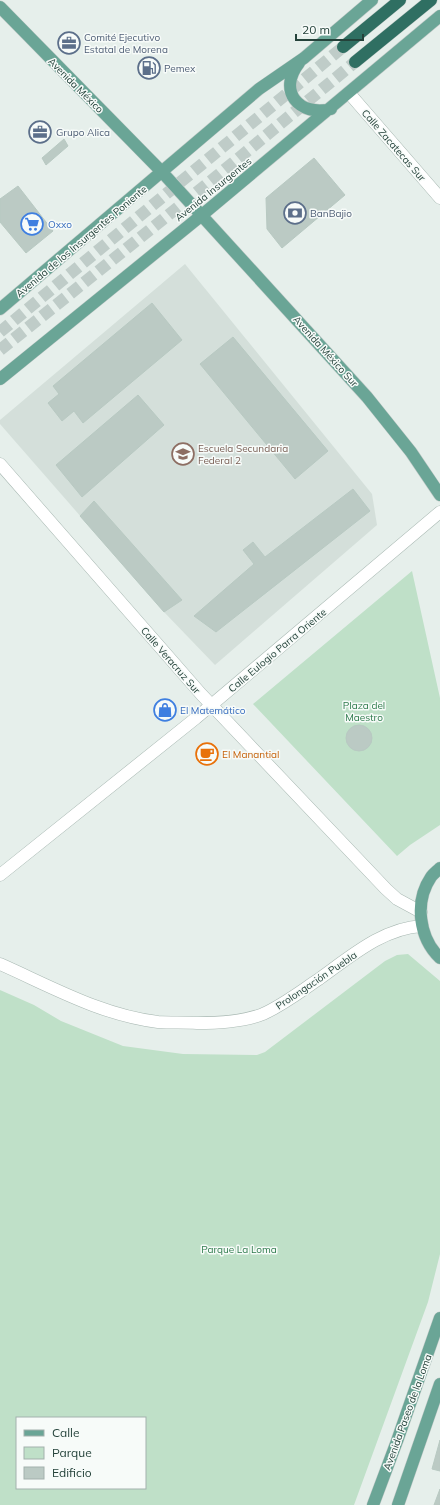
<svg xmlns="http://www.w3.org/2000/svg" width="440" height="1505" font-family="Mulish,sans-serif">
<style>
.built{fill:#d4dfda}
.green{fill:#bfe0c8;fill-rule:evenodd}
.building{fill:#bbcac4;stroke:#b8c9c2}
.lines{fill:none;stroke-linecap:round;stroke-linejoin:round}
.highway-tunnel{stroke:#bfccc8;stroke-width:12;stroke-dasharray:12 6;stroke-linecap:butt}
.minor-casing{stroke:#a8b8b2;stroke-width:13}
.major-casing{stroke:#c2cac8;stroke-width:13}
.highway-casing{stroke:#c2cac8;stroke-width:13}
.minor{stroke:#fff;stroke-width:12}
.major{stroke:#6aa596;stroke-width:12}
.highway{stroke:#2f6f62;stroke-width:12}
.labels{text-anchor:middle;stroke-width:3;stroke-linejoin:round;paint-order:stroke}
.service-label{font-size:10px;fill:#4e5e75;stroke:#f7fbf9;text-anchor:start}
.street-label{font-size:10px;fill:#24423a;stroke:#f7fbf9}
.shop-label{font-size:10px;fill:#366cbe;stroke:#f7fbf9;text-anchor:start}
.education-label{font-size:10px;fill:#785e54;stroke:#f7fbf9;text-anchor:start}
.park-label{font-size:10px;fill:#2d7a4b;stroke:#f7fbf9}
.food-label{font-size:10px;fill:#c56008;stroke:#f7fbf9;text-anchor:start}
</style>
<rect width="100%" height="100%" fill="#e6efeb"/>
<path class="built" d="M185,264L372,494L377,525L215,665L164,612L0,424V420Z"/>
<path class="green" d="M412,571L440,698V825L410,845L397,856L253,704Z
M408,954L440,981V1254L428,1302L354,1505H0V990L34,1005L61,1021L123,1046L183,1054L257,1055L265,1052L385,961L397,955ZM17,1418H145V1488H17Z"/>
<path class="building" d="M64,139L68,146L46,165L42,158Z
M314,158L345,195L282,248L267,229L266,198Z
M18,186L53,231L26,253L0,222V199Z
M152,303L182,340L83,423L74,411L62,421L48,403L59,394L53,386Z
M233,337L328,451L295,479L200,364Z
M138,395L164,425L82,497L56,465Z
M353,489L370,511L216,632L194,616L254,564L243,550L253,542L265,557Z
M94,501L182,600L164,612L80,516Z
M346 738a13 13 0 1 1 26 0a13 13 0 1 1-26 0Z
M440,1440V1471L432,1469Z
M440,1489V1505H434Z"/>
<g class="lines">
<path class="highway-tunnel" d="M0,332L343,47
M0,350L217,176L355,62"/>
<g class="minor-casing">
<path id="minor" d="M349,93L440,198
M0,464L201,694L386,889L397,899L421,912
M0,875L196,718L440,512
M0,964C52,987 101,1015 158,1022C171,1023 184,1022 197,1023C218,1023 243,1022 263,1014C283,1005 301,991 319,979C350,957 383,928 422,926"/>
</g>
<g class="major-casing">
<path id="major" d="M0,7L162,172L367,397L411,452L440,495
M299,63C277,91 299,117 331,109
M0,309L259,89L304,58L372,0
M0,379L202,215L440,16
M440,868C437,871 433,874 431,877C414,902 419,938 440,958
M373,1505L397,1441L440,1318
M398,1505L440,1384"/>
</g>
<g class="highway-casing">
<path id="highway" d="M343,47L400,0
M355,62L431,0"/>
</g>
<use href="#minor" class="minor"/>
<use href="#major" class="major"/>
<use href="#highway" class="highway"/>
</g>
<defs>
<g id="office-ring" transform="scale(1.15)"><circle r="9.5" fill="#f7fbf9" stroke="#5c6f8a" stroke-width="1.5"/><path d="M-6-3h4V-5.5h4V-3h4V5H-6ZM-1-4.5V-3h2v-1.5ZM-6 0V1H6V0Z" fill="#5c6f8a"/></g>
<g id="fuel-ring" transform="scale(1.15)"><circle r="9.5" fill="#f7fbf9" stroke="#5c6f8a" stroke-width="1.5"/><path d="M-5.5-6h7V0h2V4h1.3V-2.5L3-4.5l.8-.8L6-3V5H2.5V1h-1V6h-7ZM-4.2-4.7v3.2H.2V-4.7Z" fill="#5c6f8a"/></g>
<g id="bank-ring" transform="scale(1.15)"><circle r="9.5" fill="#f7fbf9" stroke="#5c6f8a" stroke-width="1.5"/><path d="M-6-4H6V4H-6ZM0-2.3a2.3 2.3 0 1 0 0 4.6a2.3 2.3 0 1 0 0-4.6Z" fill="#5c6f8a"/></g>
<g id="supermarket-ring" transform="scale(1.15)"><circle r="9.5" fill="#f7fbf9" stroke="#3f7fe0" stroke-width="1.5"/><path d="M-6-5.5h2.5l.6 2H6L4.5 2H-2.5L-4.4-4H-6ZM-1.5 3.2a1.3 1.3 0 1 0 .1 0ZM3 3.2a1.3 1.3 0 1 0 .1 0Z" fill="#3f7fe0"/></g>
<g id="school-ring" transform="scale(1.15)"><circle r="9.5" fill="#f7fbf9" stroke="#8d6e63" stroke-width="1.5"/><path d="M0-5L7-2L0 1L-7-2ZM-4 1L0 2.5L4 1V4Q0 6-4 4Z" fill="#8d6e63"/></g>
<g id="shop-ring" transform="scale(1.15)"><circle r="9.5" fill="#f7fbf9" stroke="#3f7fe0" stroke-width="1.5"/><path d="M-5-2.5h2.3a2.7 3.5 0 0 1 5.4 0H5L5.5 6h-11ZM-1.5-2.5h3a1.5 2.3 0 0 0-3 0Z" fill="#3f7fe0"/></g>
<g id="cafe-ring" transform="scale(1.15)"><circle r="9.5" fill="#f7fbf9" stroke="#e8710a" stroke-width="1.5"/><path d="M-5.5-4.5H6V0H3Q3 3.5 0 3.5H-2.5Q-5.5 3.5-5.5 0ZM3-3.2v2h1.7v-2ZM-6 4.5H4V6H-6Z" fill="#e8710a"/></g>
</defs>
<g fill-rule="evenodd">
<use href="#office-ring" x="69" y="43"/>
<use href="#fuel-ring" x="149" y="68"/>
<use href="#office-ring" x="40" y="132"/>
<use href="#bank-ring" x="295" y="213"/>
<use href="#supermarket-ring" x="32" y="224"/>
<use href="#school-ring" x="183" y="454"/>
<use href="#shop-ring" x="165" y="710"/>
<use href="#cafe-ring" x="207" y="754"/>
</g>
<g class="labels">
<g class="service-label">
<text x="84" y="41">Comité Ejecutivo<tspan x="84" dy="12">Estatal de Morena</tspan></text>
<text x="164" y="72">Pemex</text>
<text x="56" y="136">Grupo Alica</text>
<text x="310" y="217">BanBajio</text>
</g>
<g class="street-label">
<text transform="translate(76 85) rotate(45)" y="4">Avenida México</text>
<text transform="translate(394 145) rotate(49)" y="4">Calle Zacatecas Sur</text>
<text transform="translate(213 189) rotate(-39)" y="4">Avenida Insurgentes</text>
<text transform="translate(81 241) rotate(-40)" y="4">Avenida de los Insurgentes Poniente</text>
<text transform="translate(326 351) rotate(48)" y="4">Avenida México Sur</text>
<text transform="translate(277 650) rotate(-40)" y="4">Calle Eulogio Parra Oriente</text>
<text transform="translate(171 660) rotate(49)" y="4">Calle Veracruz Sur</text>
<text transform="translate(316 980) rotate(-34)" y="4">Prolongación Puebla</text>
<text transform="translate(407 1412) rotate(-70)" y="4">Avenida Paseo de la Loma</text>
</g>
<g class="shop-label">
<text x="48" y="228">Oxxo</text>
<text x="180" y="714">El Matemático</text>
</g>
<g class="education-label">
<text x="198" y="452">Escuela Secundaria<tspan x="198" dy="12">Federal 2</tspan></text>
</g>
<g class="park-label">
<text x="364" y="709">Plaza del<tspan x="364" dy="12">Maestro</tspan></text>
<text x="239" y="1253">Parque La Loma</text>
</g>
<g class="food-label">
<text x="222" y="758">El Manantial</text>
</g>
</g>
<rect x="16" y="1417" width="130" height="72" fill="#f7fbf9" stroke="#a3b1ad"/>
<rect x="24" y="1430" width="20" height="6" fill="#6aa596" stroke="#a3b1ad"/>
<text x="52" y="1437" font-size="12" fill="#24423a">Calle</text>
<rect x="24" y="1447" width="20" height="12" fill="#bfe0c8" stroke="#a3b1ad"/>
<text x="52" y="1457" font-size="12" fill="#24423a">Parque</text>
<rect x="24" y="1467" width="20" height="12" fill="#bbcac4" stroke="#a3b1ad"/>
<text x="52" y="1477" font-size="12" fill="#24423a">Edificio</text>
<path d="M296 34v6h67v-6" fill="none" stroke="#24423a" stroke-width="2"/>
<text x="302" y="34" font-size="12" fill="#24423a" stroke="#f7fbf9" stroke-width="3" paint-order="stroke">20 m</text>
</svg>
